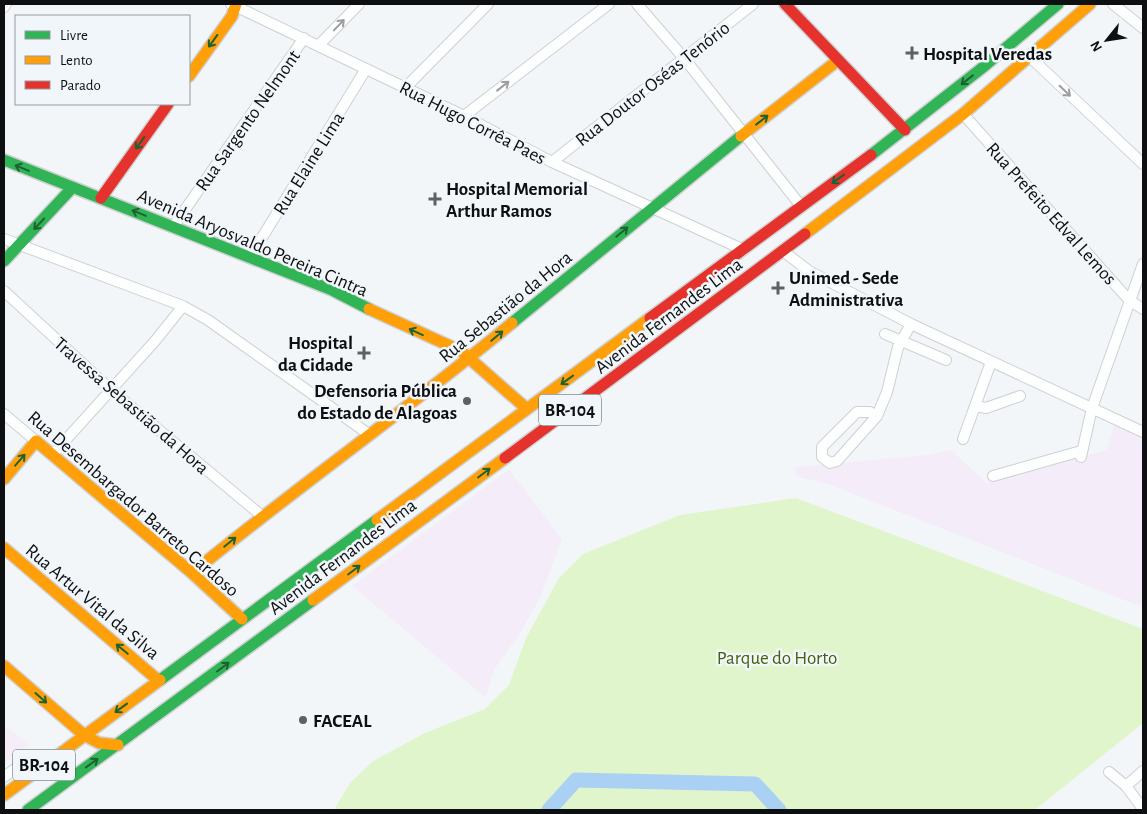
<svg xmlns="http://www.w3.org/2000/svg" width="1147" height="814" font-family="'Alegreya Sans',sans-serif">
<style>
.commercial{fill:#f5edf8}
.industrial{fill:#f4edf9}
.green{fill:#e0f5cb}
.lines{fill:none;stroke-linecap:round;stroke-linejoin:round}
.river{stroke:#aad1f4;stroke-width:15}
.street-casing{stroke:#ced0d2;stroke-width:12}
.fast-casing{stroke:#ced0d2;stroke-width:14}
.slow-casing{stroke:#ced0d2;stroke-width:14}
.jam-casing{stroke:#ced0d2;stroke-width:14}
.street{stroke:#fdfefe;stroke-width:10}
.fast{stroke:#30b455;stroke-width:11}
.slow{stroke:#ff9f0a;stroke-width:11}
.jam{stroke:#e5322d;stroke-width:11}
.oneway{stroke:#9d9e9f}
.oneway2{stroke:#1e6232}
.poi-dot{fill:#5e6062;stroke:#f1f6fb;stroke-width:2}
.labels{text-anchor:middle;stroke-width:5;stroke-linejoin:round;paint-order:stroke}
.shield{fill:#f1f6fb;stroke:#515456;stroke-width:1}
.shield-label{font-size:18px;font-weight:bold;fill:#0d0f10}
.poi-label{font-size:19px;font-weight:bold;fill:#0d0f10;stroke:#f1f6fb;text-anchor:start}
.street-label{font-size:19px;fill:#0d0f10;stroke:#f1f6fb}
.park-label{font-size:19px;fill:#446208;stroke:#f1f6fb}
</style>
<rect width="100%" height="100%" fill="#f3f6f9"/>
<path class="commercial" d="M4,725L30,744L4,763Z"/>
<path class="industrial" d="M1114,425L1143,438V605L1134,604L833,486L796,476L795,467L927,455L951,450L987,483L1107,450Z
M509,469L562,539L540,598L519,635L494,670L486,698L352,586Z"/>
<path class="green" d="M796,498L1143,629V723L1035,810H334L350,783L373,761L425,733L485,709L509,685L526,638L559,578L583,554L680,515Z"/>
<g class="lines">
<path class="river" d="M549,810L576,780L755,784L779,810"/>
<g class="street-casing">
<path id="street" d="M231,4L464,116L552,162L744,250
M637,4L683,57L801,206
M1113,4L1143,28
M4,7L6,4
M319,45L359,4
M1030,57L1143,164
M405,88L488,4
M963,114L1129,300L1143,309
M464,116L609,4
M552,162L753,4
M173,227L304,38
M4,239L183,306L208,320L370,435
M783,251L809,271L911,324L1143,432
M250,257L366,69
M4,291L110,389L262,516
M885,334L946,360
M975,406L986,408L1020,396
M4,414L36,441
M877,416L870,412H857L822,447V457L830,463L837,461L877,416L887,392L898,347L911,324
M963,439L991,362
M53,454L155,341L183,306
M1081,457L1092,408L1143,264
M993,476L1081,451
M1109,772L1126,786L1143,809
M4,777L19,766L26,778
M1126,786L1143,771"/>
</g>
<g class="fast-casing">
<path id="fast" d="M871,155L982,68L1058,4
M4,160L332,290L369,309
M4,261L72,188
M512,323L741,136
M160,680L377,520
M28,810L313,600"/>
</g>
<g class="slow-casing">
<path id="slow" d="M189,76L232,16L236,4
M741,136L837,61
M805,234L963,114L1090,4
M369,309L461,351L527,409
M4,479L36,441L192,573L242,619
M377,520L650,318
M4,548L159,681
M192,573C297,487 408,409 512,323
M313,600L505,458
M4,666L84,735L99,743L118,745
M4,795L160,680"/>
</g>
<g class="jam-casing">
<path id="jam" d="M785,4L905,130
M101,198L168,104
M650,318L871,155
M505,458L805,234"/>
</g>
<use href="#street" class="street"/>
<use href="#fast" class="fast"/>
<use href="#slow" class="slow"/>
<use href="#jam" class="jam"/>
</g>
<defs><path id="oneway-shaft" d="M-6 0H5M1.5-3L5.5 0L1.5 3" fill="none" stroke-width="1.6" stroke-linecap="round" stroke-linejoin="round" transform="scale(1.25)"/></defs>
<g class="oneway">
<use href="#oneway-shaft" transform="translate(339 25) rotate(-46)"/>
<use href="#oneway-shaft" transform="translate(503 86) rotate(-38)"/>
<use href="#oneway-shaft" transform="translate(1065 91) rotate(44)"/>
</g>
<g class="oneway2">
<use href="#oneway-shaft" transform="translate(213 41) rotate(126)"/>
<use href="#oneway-shaft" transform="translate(967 80) rotate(142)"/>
<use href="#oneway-shaft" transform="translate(762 120) rotate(-38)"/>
<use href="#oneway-shaft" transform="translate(140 143) rotate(126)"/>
<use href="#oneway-shaft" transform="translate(22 168) rotate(-158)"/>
<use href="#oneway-shaft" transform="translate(838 179) rotate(144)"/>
<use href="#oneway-shaft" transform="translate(139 213) rotate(-158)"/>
<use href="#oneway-shaft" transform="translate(39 224) rotate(133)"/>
<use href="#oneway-shaft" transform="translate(622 232) rotate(-40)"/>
<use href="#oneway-shaft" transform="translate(416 332) rotate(-156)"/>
<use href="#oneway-shaft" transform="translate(497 336) rotate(-40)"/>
<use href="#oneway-shaft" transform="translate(567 380) rotate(144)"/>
<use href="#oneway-shaft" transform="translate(20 460) rotate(-49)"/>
<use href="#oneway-shaft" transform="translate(484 473) rotate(-37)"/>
<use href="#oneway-shaft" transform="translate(230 542) rotate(-39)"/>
<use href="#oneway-shaft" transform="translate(354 570) rotate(-37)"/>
<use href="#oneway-shaft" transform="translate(122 649) rotate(-140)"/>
<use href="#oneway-shaft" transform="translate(223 667) rotate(-37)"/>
<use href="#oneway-shaft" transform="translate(41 698) rotate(41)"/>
<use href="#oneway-shaft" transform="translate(121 708) rotate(144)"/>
<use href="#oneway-shaft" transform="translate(92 763) rotate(-36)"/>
</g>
<g class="poi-dot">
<path d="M909.5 45.5h5v5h5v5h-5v5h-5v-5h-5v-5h5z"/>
<path d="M432.5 191.5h5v5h5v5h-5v5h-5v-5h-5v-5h5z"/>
<path d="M775.5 280.5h5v5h5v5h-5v5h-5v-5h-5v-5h5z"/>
<path d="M361.5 345.5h5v5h5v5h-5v5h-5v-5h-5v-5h5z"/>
<circle cx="467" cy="401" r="5"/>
<circle cx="303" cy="720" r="5"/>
</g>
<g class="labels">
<g class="shield">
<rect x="539" y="394.5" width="62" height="31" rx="4"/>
<rect x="13" y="749.5" width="62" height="31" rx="4"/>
</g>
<g class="shield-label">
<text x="570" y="416">BR-104</text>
<text x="44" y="771">BR-104</text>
</g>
<g class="poi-label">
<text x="923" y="60">Hospital Veredas</text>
<text x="446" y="195">Hospital Memorial<tspan x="446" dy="22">Arthur Ramos</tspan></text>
<text x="789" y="284">Unimed - Sede<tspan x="789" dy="22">Administrativa</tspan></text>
<text x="353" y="349" text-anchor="end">Hospital<tspan x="353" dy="22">da Cidade</tspan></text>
<text x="457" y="397" text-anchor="end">Defensoria Pública<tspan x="457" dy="22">do Estado de Alagoas</tspan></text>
<text x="313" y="727">FACEAL</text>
</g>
<g class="street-label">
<text transform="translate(652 83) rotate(-38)" y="7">Rua Doutor Oséas Tenório</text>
<text transform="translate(247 120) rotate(-55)" y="7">Rua Sargento Nelmont</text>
<text transform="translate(473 122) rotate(27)" y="7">Rua Hugo Corrêa Paes</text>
<text transform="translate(308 163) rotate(-58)" y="7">Rua Elaine Lima</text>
<text transform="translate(1052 213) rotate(48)" y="7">Rua Prefeito Edval Lemos</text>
<text transform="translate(253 242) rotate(23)" y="7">Avenida Aryosvaldo Pereira Cintra</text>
<text transform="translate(505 306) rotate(-39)" y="7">Rua Sebastião da Hora</text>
<text transform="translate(668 315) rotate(-37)" y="7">Avenida Fernandes Lima</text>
<text transform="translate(132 405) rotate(41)" y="7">Travessa Sebastião da Hora</text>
<text transform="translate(134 503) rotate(41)" y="7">Rua Desembargador Barreto Cardoso</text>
<text transform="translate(342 556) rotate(-37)" y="7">Avenida Fernandes Lima</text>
<text transform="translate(93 601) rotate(40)" y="7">Rua Artur Vital da Silva</text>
</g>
<g class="park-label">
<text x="777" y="664">Parque do Horto</text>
</g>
</g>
<rect width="1147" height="814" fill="none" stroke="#0d0f10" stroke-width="10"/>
<rect x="15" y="15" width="175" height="90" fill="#f1f6fb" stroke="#969a9d"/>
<rect x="25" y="31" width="25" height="8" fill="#30b455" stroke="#969a9d"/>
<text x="60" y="40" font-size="15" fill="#0d0f10">Livre</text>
<rect x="25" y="56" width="25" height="8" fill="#ff9f0a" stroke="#969a9d"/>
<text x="60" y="65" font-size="15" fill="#0d0f10">Lento</text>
<rect x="25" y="81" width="25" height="8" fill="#e5322d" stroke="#969a9d"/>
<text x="60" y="90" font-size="15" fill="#0d0f10">Parado</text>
<g transform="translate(1107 40) rotate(240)" stroke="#f1f6fb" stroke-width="4" paint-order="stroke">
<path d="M0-4L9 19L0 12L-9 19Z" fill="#0d0f10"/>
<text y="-8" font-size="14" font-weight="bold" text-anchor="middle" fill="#0d0f10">N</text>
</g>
</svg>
